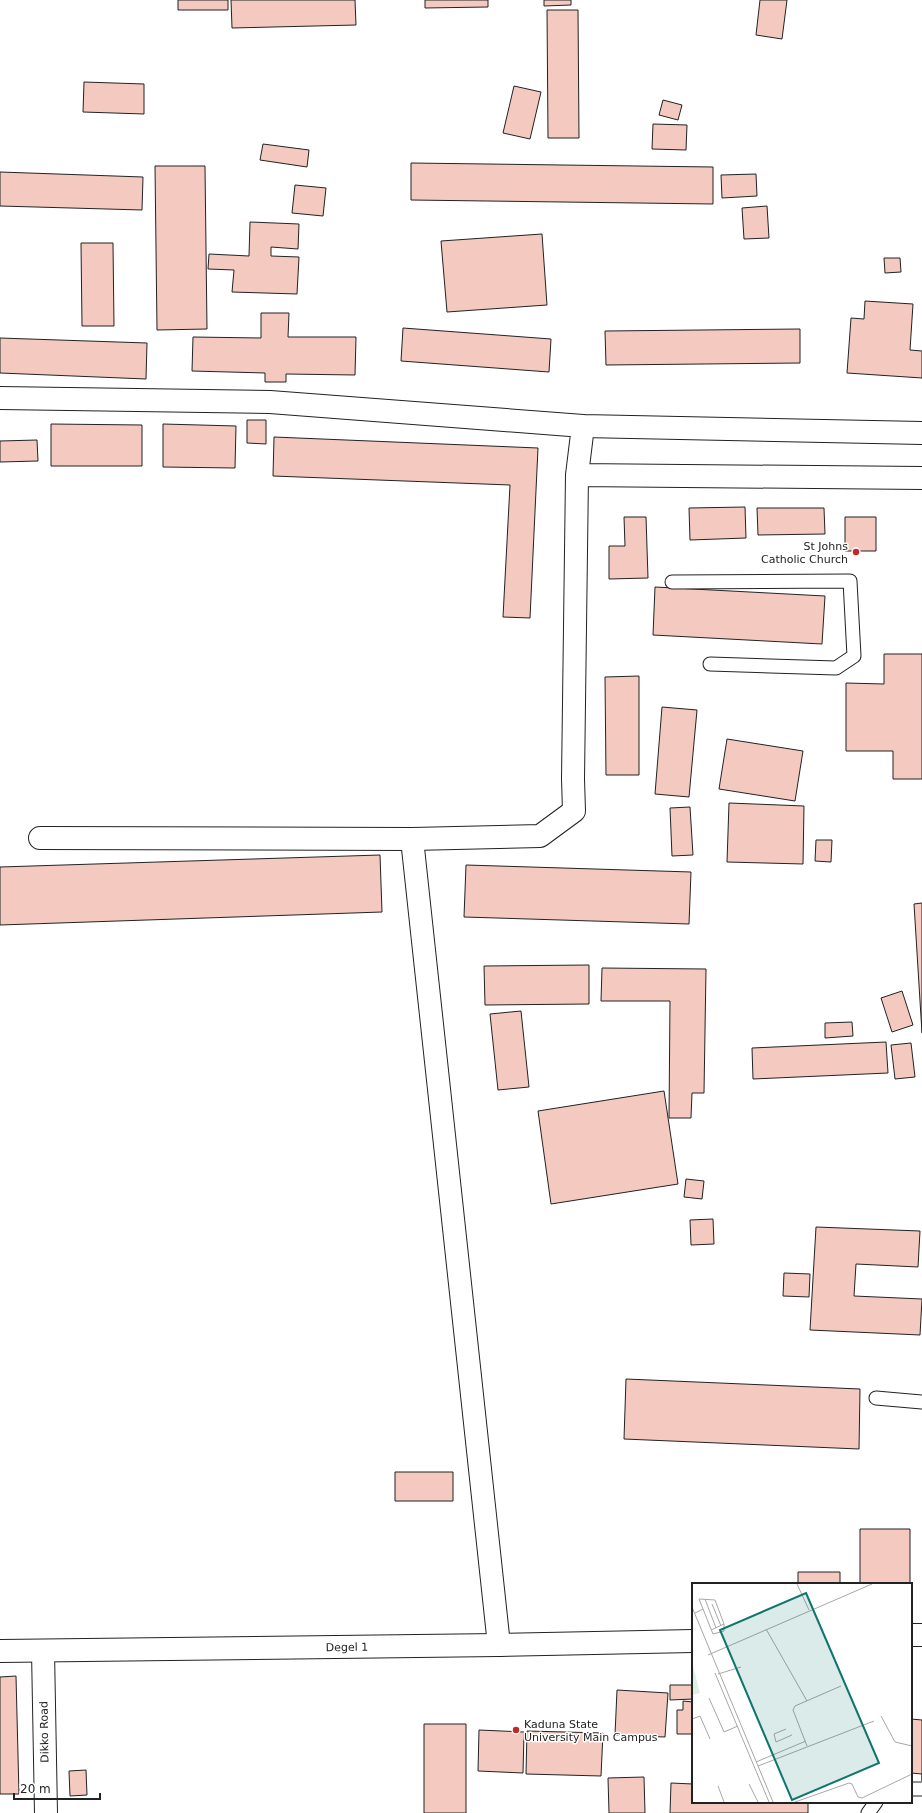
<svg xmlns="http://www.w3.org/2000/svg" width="922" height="1813" font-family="'DejaVu Sans',sans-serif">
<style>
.building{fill:#f3c9c0;stroke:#222}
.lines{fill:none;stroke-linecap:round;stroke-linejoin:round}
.lane-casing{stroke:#222;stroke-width:15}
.street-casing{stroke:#222;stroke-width:24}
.secondary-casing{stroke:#222;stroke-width:24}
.lane{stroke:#fff;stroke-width:13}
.street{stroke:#fff;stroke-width:22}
.secondary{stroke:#fff;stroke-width:22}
.poi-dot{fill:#c62828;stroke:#fff;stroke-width:1.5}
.labels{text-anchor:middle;stroke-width:3;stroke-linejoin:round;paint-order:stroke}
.poi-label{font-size:11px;fill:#222;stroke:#fff;text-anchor:end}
.street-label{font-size:11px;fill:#222;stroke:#fff}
.inset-road{fill:none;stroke:#a7a7a7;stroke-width:1}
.view{fill:#0f766e;fill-opacity:0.15;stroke:#0f766e;stroke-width:2}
.inset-edge{fill:none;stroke:#222;stroke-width:2}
</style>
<rect width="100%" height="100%" fill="#fff"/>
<path class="building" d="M178,0H228V10H178Z
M231,0H355L356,25L232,28Z
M425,0H488V7L425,8Z
M544,0H571V5L544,6Z
M760,0H787L782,39L756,35Z
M547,10H578L579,138H548Z
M84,82L144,84V114L83,112Z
M514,86L541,92L530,139L503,133Z
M663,100L682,105L678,120L659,115Z
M653,124L687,125L686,150L652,149Z
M263,144L309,150L307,167L260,160Z
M411,163L713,167V204L411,200Z
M155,166H205L207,329L157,330Z
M0,172L143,177L142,210L0,206Z
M756,174L757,196L722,198L721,175Z
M295,185L326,188L323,216L292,213Z
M767,206L769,238L744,239L742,208Z
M250,222L299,224L298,249L271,247V256L299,257L297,294L232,292L234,270L208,269L209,254L249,256Z
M542,234L547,305L447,312L441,241Z
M81,243H113L114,326H82Z
M884,258H900L901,272L885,273Z
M865,301L913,304L910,350L922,351V378L847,373L851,318L864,319Z
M261,313H289L288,337H356L355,375L286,374V382H265V373L192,371L193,337L261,338Z
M403,328L551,339L549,372L401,361Z
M800,329V363L606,365L605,331Z
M0,338L147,343L146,379L0,373Z
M247,420H266V444L247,443Z
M51,424L142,425V466H51Z
M163,424L236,426L235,468L163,467Z
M274,437L538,448L530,618L503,617L510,485L273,476Z
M37,440L38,461L0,462V441Z
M745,507L746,538L690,540L689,508Z
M757,508H824L825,534L758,535Z
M624,517H646L648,578L609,579V546H625Z
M845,517H876V551H845Z
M655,587L825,596L822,644L653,635Z
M884,654H922V779H893V751H846V683L884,684Z
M639,676V775H606L605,677Z
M662,707L697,710L689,797L655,794Z
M727,739L803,751L795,801L719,789Z
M729,803L804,806L803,864L727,862Z
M690,807L693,855L672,856L670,808Z
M816,840H832L831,862L815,861Z
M380,855L382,912L0,925V867Z
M466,865L691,872L689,924L464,917Z
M922,903V1033L914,904Z
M589,965V1004L485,1005L484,966Z
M602,968L706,969L704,1093H692L691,1118H669L670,1001H601Z
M902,991L913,1025L892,1032L881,998Z
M521,1011L529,1087L498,1090L490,1014Z
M852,1022L853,1036L825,1038V1023Z
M886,1042L888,1073L753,1079L752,1048Z
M911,1043L915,1077L895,1079L891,1045Z
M664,1091L678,1184L551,1204L538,1111Z
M686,1179L704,1181L702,1199L684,1197Z
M713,1219L714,1244L691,1245L690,1220Z
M816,1227L920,1231L918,1267L856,1264L854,1296L922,1299L920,1335L810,1330Z
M784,1273L810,1274L809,1297L783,1296Z
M626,1379L860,1389L859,1449L624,1439Z
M395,1472H453V1501H395Z
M860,1529H910V1584H860Z
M798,1572H840V1584H798Z
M16,1676L19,1794H0V1677Z
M670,1685H693V1699L670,1700Z
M617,1690L668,1693L665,1737L615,1735Z
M683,1701L693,1702V1734H677V1710H683Z
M911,1719L922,1720V1781V1774L911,1773Z
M424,1724H466V1813H424Z
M479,1730L524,1732L523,1773L478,1771Z
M527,1731L603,1733L601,1776L526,1774Z
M86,1770L87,1795L70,1796L69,1771Z
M644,1777L645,1813H609L608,1778Z
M671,1783L693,1784V1802H808V1813H670Z"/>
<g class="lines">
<g class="lane-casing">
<path id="lane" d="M672,582L850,581L854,656L836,668L710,664
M876,1398L922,1402
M911,1789H922
M868,1813L876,1802"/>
</g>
<g class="street-casing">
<path id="street" d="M0,398L270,402L583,426L922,433
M577,475L922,478
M40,838L412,839L540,836L574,811L573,779L577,475L583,426
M412,839L499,1645
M43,1651L46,1813"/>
</g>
<g class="secondary-casing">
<path id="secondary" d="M911,1635H922
M0,1651L499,1645L693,1641"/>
</g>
<use href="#lane" class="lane"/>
<use href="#street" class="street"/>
<use href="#secondary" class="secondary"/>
</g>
<g class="poi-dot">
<circle cx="856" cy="552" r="4"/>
<circle cx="516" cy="1730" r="4"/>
</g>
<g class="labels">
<g class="poi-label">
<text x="848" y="550">St Johns<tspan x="848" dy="13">Catholic Church</tspan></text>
<text x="524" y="1728" text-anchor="start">Kaduna State<tspan x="524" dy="13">University Main Campus</tspan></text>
</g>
<g class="street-label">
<text transform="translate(347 1647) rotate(-1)" y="4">Degel 1</text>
<text transform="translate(44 1732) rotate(-91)" y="4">Dikko Road</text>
</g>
</g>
<g transform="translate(692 1583)">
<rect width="220" height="220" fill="#fff"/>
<path d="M0,79L8,110L0,112Z" fill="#e0efe3"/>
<path class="inset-road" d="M105,1L117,27M13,16L24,45M20,21L29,43M0,24L81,219M11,26L21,51L32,48V41M3,30L11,26L7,16L23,17L32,41L19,47M74,46L115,118M16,72L180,1M23,90L77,219M26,91L49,84M17,115L32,149L46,143M189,133L203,159L220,163M0,136L8,133L18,156M94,146L82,151L84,159L100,152M115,163L101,127L103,123L149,103M64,179L114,158M66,183L182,138M57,201L66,219M26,203L32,219M103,219L157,200L160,201L166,214L170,215L220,191"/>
<path class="view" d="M114,10L187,180L100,217L28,47Z"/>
<rect width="220" height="220" class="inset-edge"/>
</g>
<path d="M14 1793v6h86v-6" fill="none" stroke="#222222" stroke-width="2"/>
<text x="20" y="1793" font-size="12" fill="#222222" stroke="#ffffff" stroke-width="3" paint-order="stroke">20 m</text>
</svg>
